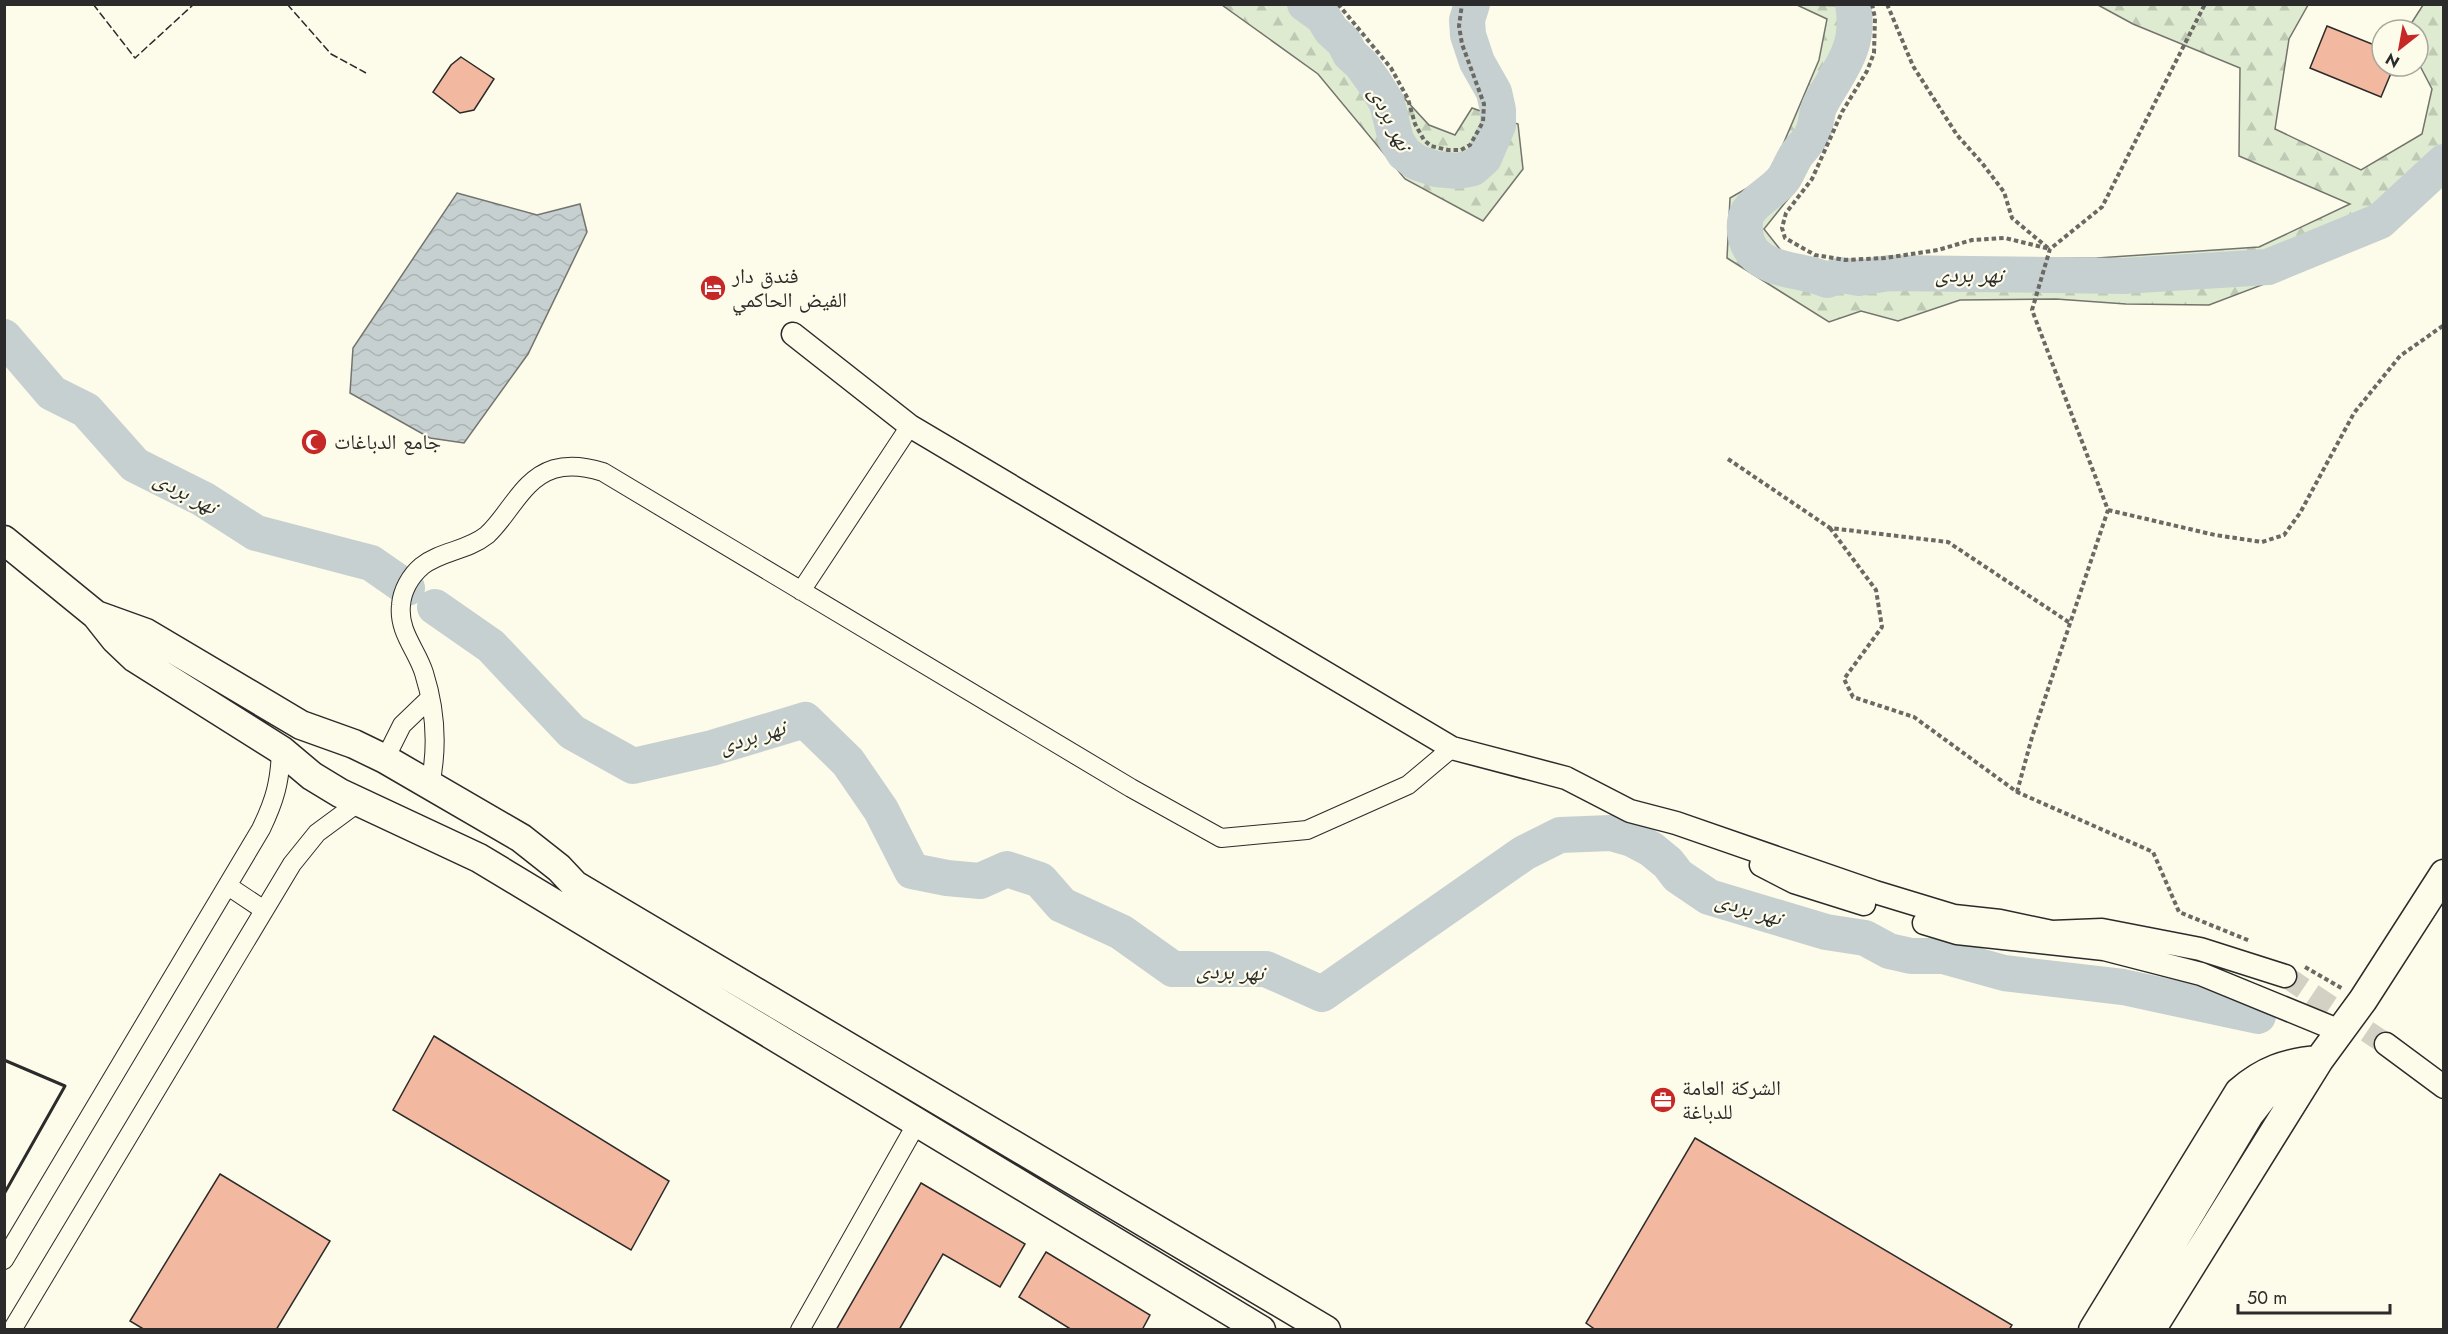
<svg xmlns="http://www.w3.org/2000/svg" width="2448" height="1334" font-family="Jost,'Noto Naskh Arabic',sans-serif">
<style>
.forest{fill:url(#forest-firs);stroke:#74746e;stroke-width:1.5}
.water{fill:url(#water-waves);stroke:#74746e;stroke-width:1.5}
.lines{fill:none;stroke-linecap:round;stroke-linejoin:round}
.river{stroke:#c7d0d0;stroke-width:36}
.building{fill:#f2b8a0;stroke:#2b2b2b;stroke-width:1.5}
.tertiary-tunnel{stroke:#d3d1c4;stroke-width:22;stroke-dasharray:22 11;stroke-linecap:butt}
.minor-casing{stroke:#2b2b2b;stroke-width:20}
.tertiary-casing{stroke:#2b2b2b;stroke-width:25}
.primary-casing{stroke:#2b2b2b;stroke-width:31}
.path{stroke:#6a6964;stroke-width:4;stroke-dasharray:4.5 3;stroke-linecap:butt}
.minor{stroke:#fdfbea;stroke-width:18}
.tertiary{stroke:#fdfbea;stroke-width:22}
.primary{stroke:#fdfbea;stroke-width:28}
.fence{stroke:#2b2b2b;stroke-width:1.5;stroke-dasharray:8 3;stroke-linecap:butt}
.wall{stroke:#2b2b2b;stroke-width:3}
.labels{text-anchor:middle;stroke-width:4.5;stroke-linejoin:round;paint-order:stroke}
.poi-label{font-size:21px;fill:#2b2b2b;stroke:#fdfbea;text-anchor:start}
.water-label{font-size:22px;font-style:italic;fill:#2b2b2b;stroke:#fdfbea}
</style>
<defs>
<pattern id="forest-firs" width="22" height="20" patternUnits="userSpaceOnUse" patternTransform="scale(1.5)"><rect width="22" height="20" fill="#deebd1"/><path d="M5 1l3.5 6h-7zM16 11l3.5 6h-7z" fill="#bfcab4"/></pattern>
<pattern id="water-waves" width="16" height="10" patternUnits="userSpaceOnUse" patternTransform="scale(1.5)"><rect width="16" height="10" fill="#c7d0d0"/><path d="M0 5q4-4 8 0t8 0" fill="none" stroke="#abb3b3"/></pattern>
</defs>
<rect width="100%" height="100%" fill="#fdfbea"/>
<path class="forest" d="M1222,5H1310L1381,73L1429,125L1455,135L1472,108L1518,124L1523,169L1483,221L1405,179L1318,74Z
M1797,5L1863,6L1856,70L1792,194L1764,229L1783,253L1861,270L1997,259L2097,258L2259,247L2350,204L2239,156L2240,68L2133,24L2098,5H2308L2289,39L2275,129L2361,170L2422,134L2432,89L2418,62V30H2407L2423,5H2443V177L2414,206L2325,261L2209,305L2126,304L2056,299L1960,300L1898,321L1861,311L1829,322L1727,258L1730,198L1770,175L1819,60L1827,19Z"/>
<path class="water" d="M457,193L537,215L580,204L587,232L528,354L464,443L430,438L350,393L353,348Z"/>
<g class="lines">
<path class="river" d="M1305,4L1323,17L1331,30L1344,42L1350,54L1361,64L1374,82L1387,103L1396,140L1404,153L1416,162L1436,169L1458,171L1473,168L1484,158L1498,125V110L1494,92L1477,62L1468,35L1467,20L1472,4
M1853,4C1861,50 1839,69 1820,105C1816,113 1817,123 1813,132C1809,141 1803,146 1797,154C1792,161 1789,170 1784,178C1775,191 1757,198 1748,212C1742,223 1745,242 1752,251C1770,273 1803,269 1827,280L1841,275L1859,278L1889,273L2123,276L2268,267L2380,221L2444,162
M4,337L52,393L86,410L135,465L203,499L256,533L371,563L407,588
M435,607L491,646L572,732L633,766L712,748L805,720L848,762L881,810L912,871L947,878L980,881L1007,869L1040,880L1062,905L1121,932L1173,969H1266L1322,994L1524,853L1560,835L1611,833L1632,839L1651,849L1668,863L1678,876L1709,897L1826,932L1865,938L1889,951L1911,956H1943L2004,973L2123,987L2258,1016"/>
</g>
<path class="building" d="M2327,26L2382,48V66H2394L2381,97L2310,68Z
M461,57L494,79L474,110L460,113L433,92L451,65Z
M434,1036L669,1181L631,1250L393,1110Z
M1695,1138L2012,1325L2009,1330H1596L1586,1323Z
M220,1174L330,1241L276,1330H145L130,1321Z
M921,1183L1025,1244L1000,1287L943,1254L899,1330H836Z
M1046,1252L1150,1315L1142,1330H1072L1019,1297Z"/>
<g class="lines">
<path class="tertiary-tunnel" d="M2285,976L2386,1044"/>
<g class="minor-casing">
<path id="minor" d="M801,591L910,426
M385,759L402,725L429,699
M430,785C438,747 436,711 424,673C417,650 398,632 401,605C402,591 410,576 422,566C441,551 467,551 487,535C510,514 522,479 554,469C571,464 587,467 603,472L1131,788L1221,838L1307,830L1408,785L1452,748
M228,886L264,910
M4,1260L261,829C275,800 280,782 281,750
M12,1330L292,864L317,833L359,802
M800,1330L917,1123"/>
</g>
<g class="tertiary-casing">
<path id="tertiary" d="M793,334L910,426L1452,748L1566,778L1630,811L1676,823L1875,892L1954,916L2000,921L2052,932L2102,930L2200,949L2285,976
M1761,865L1794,882L1864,904
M1924,923L1957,933L2104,949L2201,974L2340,1031
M2386,1044L2444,1087"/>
</g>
<g class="primary-casing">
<path id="primary" d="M4,540L96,615L115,639L135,658L281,750L312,776L340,793L479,858L1261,1330
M96,615L146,633L301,725L354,744L385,759L521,838L559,868L575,885L1326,1330
M2093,1330L2239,1092C2263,1071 2287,1062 2319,1060
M2120,1330L2249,1115L2263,1097L2291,1074
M2151,1330L2319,1060L2363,1000L2444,874"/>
</g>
<path class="path" d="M1338,4L1391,68L1408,99L1415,124L1424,140L1431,146L1448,150H1461L1470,145L1483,122L1484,104L1462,44L1459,26L1462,4
M1872,4L1875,18L1874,53L1867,71L1842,112L1812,179L1786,213L1782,228L1785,238L1815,255L1845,260L1885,258L1938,250L1972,240L2005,238L2050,249
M1887,4L1913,66L1957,135L1982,163L2004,192L2012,218L2048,248
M1728,459L1830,528L1948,542L2070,623
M2108,510L2215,535L2262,542L2284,535L2300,513L2354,413L2400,356L2444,325
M1830,528L1876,590L1882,627L1844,679L1853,697L1914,717L2017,792L2153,852L2179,912L2250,941
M2017,792L2032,737L2108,510L2032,310L2050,249L2102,207L2205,4
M2305,967L2343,989"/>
<use href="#minor" class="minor"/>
<use href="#tertiary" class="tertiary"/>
<use href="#primary" class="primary"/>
<path class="fence" d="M93,4L135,58L194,4
M287,4L331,54L366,73"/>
<path class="wall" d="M4,1060L65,1086L4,1194"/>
</g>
<defs>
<g id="hotel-disc" transform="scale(1.35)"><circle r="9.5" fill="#c62828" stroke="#fdfbea"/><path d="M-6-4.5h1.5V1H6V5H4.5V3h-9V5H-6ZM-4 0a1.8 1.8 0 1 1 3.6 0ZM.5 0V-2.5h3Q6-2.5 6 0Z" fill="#fff"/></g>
<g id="mosque-disc" transform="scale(1.35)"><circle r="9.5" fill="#c62828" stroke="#fdfbea"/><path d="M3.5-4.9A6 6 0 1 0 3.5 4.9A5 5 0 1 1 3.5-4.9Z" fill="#fff"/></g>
<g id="office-disc" transform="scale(1.35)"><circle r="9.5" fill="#c62828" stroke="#fdfbea"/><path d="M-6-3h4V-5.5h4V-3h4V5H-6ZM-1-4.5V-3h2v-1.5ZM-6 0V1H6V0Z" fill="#fff"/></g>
</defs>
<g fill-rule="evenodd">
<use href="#hotel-disc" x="713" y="288"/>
<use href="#mosque-disc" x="314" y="442"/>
<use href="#office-disc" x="1663" y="1100"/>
</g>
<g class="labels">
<g class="poi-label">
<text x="732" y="283">فندق دار<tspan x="732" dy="24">الفيض الحاكمي</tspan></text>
<text x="334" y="449">جامع الدباغات</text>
<text x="1682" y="1095">الشركة العامة<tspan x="1682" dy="24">للدباغة</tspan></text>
</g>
<g class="water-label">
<text transform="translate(1391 118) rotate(64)" y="8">نهر بردى</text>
<text transform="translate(1969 274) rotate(1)" y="8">نهر بردى</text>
<text transform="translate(186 492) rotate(28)" y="8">نهر بردى</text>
<text transform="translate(752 736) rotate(-17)" y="8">نهر بردى</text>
<text transform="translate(1749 908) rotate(17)" y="8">نهر بردى</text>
<text transform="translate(1230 971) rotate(2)" y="8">نهر بردى</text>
</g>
</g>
<rect width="2448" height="1334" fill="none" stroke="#2b2b2b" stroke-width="12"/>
<g transform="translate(2400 48) rotate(211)"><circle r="28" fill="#fdfbea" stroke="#a9a89e" stroke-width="1.5"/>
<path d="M0-4.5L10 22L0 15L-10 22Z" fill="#c62828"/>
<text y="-9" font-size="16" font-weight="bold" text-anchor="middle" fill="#2b2b2b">N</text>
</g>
<path d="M2238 1304v9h152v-9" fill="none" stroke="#2b2b2b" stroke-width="3"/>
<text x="2247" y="1304" font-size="18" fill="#2b2b2b" stroke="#fdfbea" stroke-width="4.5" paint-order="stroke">50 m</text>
</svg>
